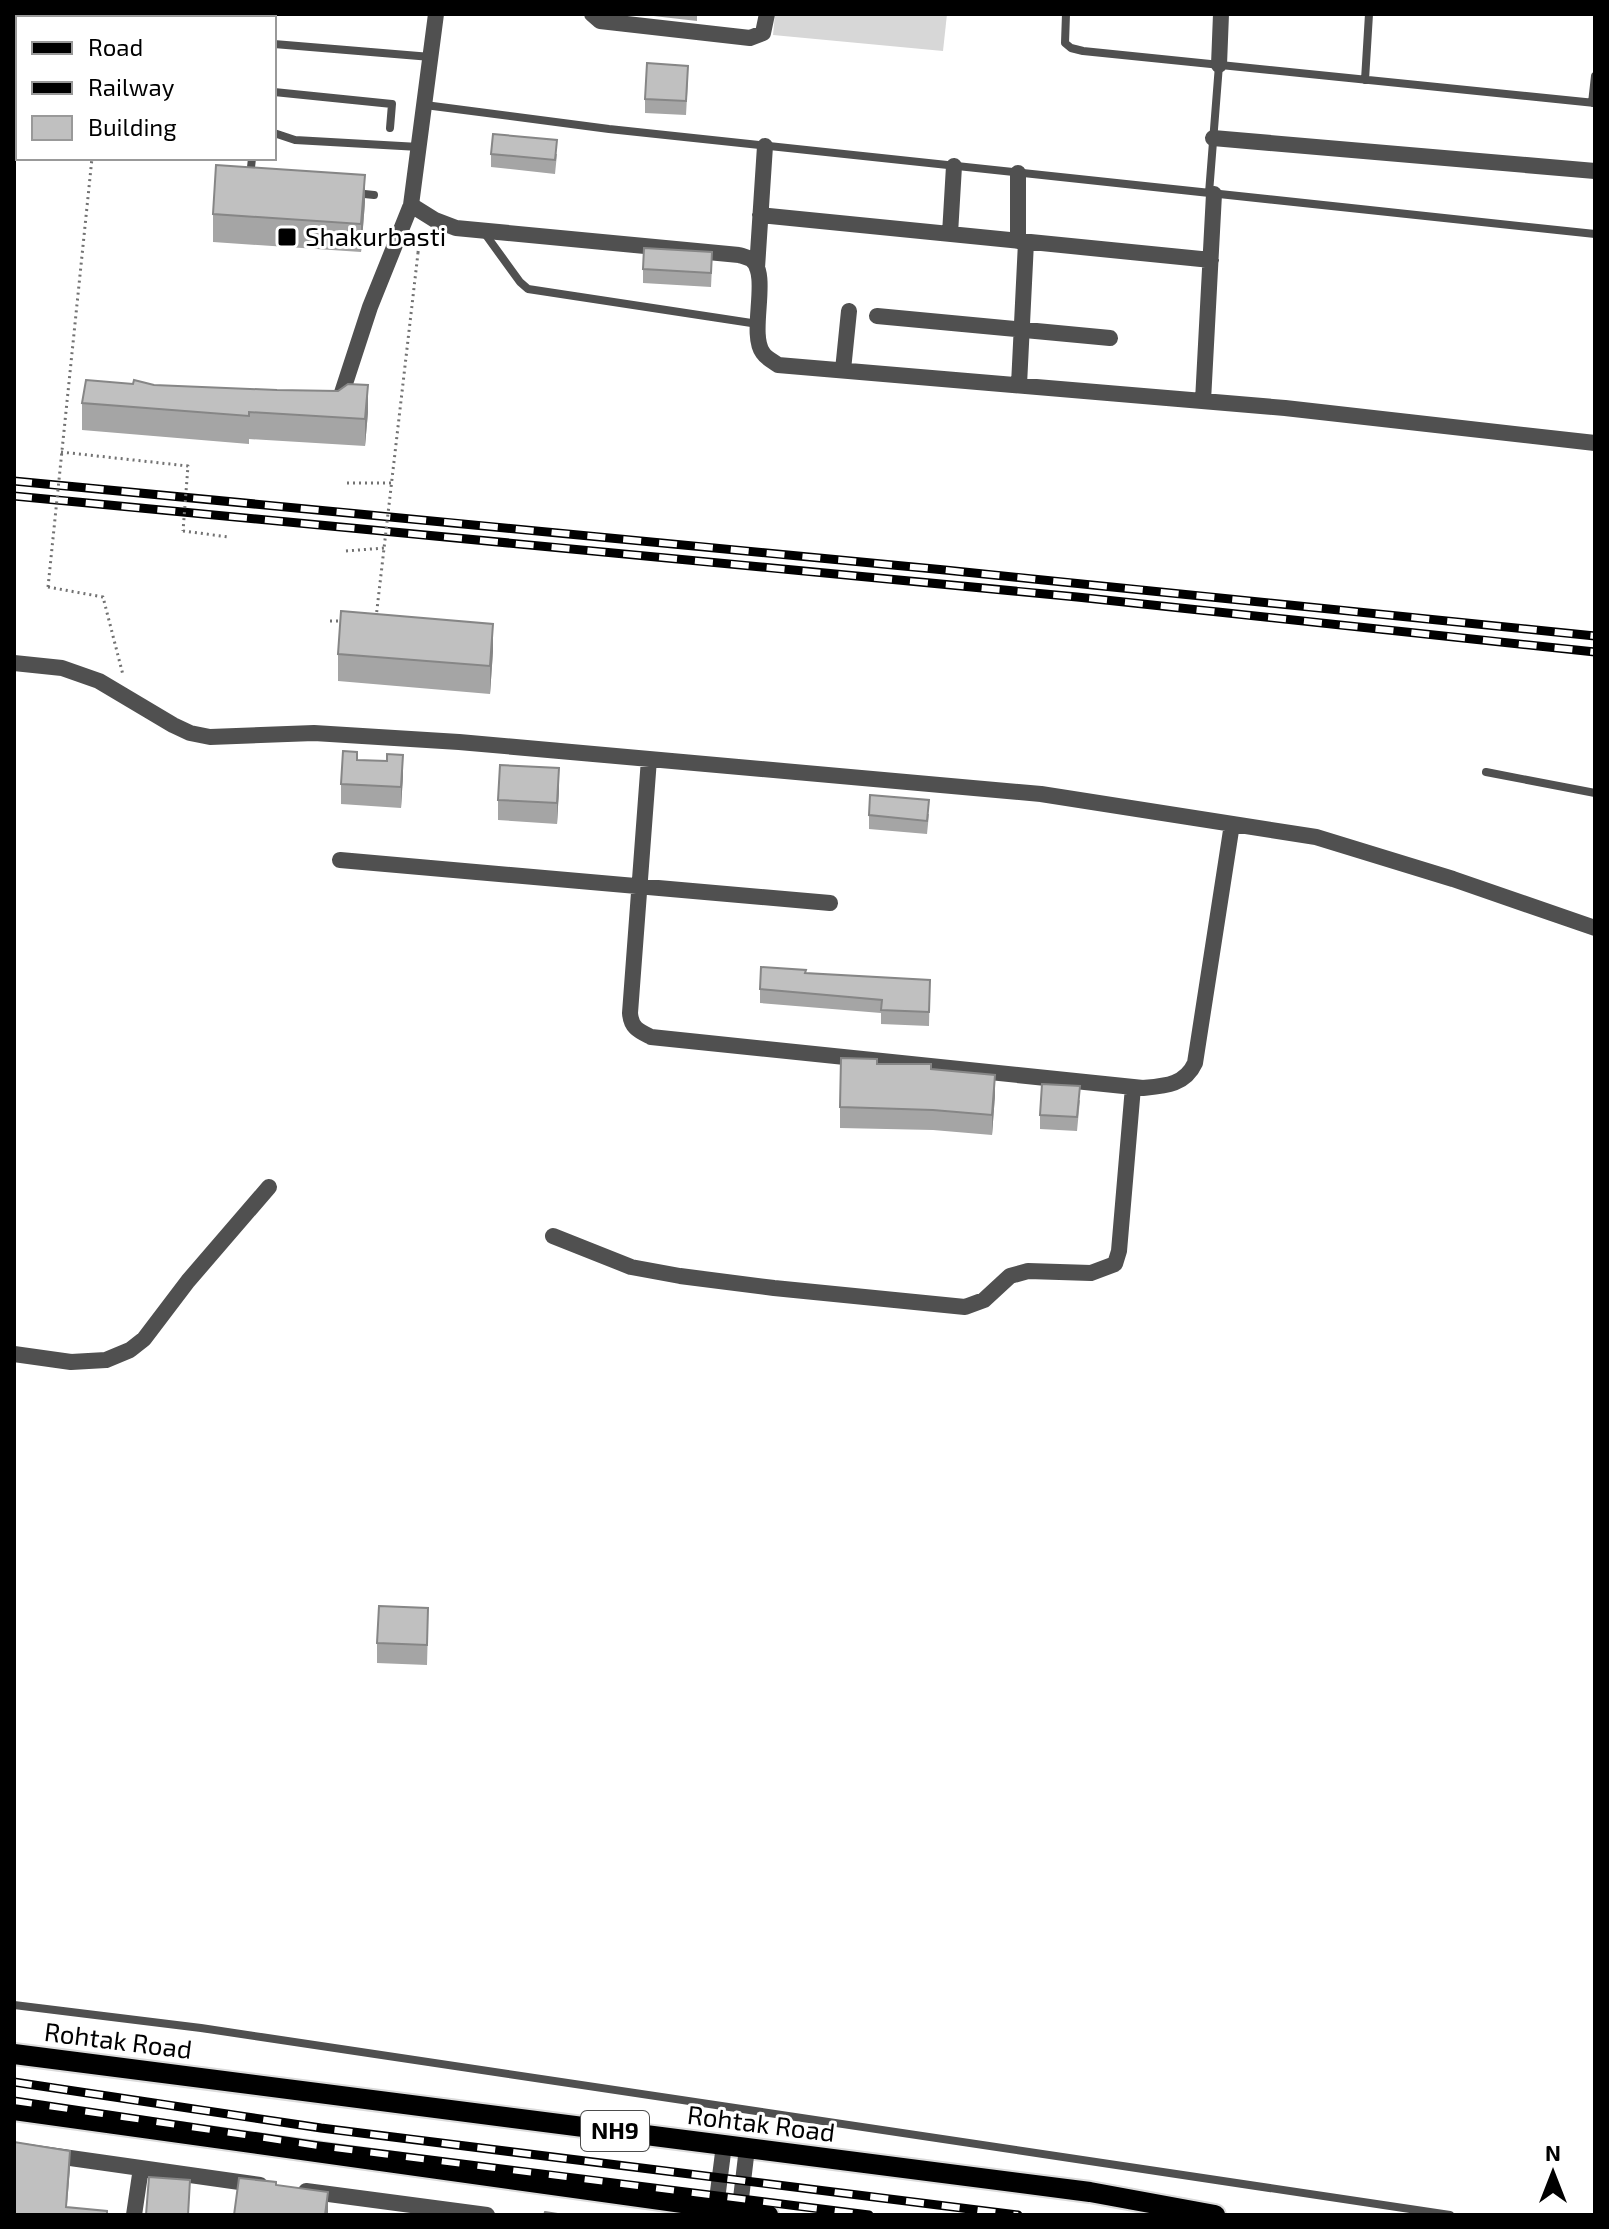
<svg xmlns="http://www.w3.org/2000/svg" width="1609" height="2229" font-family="'Exo 2',sans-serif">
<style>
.green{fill:#d7d7d7}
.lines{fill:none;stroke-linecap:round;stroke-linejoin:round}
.primary-casing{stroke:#dbdbdb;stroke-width:24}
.path{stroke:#727272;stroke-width:3;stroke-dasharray:2 4;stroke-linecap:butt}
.service{stroke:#505050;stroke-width:8}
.minor{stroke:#505050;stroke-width:16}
.tertiary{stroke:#505050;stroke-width:16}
.primary{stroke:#000;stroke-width:20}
.rail-casing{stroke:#000;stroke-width:9}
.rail{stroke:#fff;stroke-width:6;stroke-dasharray:18;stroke-linecap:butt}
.path-bridge{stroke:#727272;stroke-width:3;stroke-dasharray:2 4;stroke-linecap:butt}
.wall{fill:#a5a5a5}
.shaded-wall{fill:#868686}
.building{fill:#c0c0c0;stroke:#868686;stroke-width:2}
.poi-dot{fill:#000;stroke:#fff;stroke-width:3}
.labels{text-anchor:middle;stroke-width:6;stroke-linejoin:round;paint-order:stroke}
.shield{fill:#fff;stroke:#4c4c4c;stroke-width:2}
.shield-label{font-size:24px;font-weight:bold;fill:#000}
.poi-label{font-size:26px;fill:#000;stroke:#fff;text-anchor:start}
.street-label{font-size:26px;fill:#000;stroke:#fff}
</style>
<rect width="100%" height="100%" fill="#fff"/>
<path class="green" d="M775,14H947L943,51L773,35Z"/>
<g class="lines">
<g class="primary-casing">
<path id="primary" d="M14,2054L1090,2192L1215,2215
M14,2110L768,2215"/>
</g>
<path class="path" d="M418,253L420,231
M347,483H391
M183,531L229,537
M346,551L384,548
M48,587L103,597L123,675
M330,621H343"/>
<path class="service" d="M174,14V18
M1066,14L1065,43L1071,48L1083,51L1595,103
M250,18L251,14
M274,44L431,57
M1365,80L1369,14
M14,82L18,83
M274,92L392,104L390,128
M1592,103L1595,76
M425,105L609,129L1595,234
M274,133L295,140L419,147
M250,177L252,158
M355,193L374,195
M1209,193L1219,65
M483,231L520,282L528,289L758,324
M1486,772L1595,793
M14,2005L201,2028L1450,2215"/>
<path class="minor" d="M592,14L600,21L750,38L763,33L767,14
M1219,65L1221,14
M1213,138L1595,171
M1018,173V241
M411,205L435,220L456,228L739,255C740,255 751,259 751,259C771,274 748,333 763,353C766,358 773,361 778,365L1285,408L1595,443
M760,215L1211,260
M950,234L954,166
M757,268L765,146
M877,316L1110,338
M843,370L849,311
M1019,385L1026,242
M1203,401L1214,194
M338,405L370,307L411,205L436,14
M14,663L62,668L99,681L173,725L190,733L210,737L314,733L459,742L1041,794L1316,837L1453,879L1595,928
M649,759L630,1013C631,1028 639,1031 651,1037L1143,1088C1165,1086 1185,1085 1195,1063L1232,824
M340,860L830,903
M553,1236L631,1267L680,1276L774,1288L965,1307L984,1300L1010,1276L1028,1271L1091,1273L1115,1264L1119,1251L1133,1087
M14,1354L71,1362L106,1360L130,1350L144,1339L188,1281L269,1187
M14,2150L260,2185
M306,2191L487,2215
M134,2215L141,2168"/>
<path class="tertiary" d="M715,2215L724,2145
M739,2215L747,2148"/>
<use href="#primary" class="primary"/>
<g class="rail-casing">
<path id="rail" d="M14,481L945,570L1595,636
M14,496L1077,597L1595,652
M14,2082L321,2128L1018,2215
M14,2101L319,2146L869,2215"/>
</g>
<use href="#rail" class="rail"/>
<path class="path-bridge" d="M61,452L188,466L183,531
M48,587L92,158
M376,618L418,253"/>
</g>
<path class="wall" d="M636,14H697V21Z
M688,79L686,115L645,113V99Z
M491,154H557L555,174L491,167Z
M365,202L361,252L213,242V214Z
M712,266L711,287L643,283V269Z
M133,384L154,385L368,412L365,446L249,439V444L82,430V403Z
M493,651L490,694L338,681V654Z
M357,760L387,761L403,775L401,808L341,804V784Z
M559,789L557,824L498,820V800Z
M929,814L927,834L869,829V815Z
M805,973L930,980L929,1026L881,1024V1013L760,1003V989Z
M877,1064L931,1069L995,1095L992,1135L933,1130L840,1128V1107Z
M1080,1100L1077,1131L1040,1129V1115Z
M428,1628L427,1665L377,1663V1643Z"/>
<path class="shaded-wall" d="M365,175V202L361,252V224Z
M368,385V412L365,446V419Z
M493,624V651L490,694V666Z
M403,755V775L401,808V787Z
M559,768V789L557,824V803Z
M995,1075V1095L992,1135V1115Z
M70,2151V2169L66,2215Z
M328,2192V2215H325Z"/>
<path class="building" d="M647,63L688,66L686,101L645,99Z
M493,134L557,140L555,160L491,154Z
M216,165L365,175L361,224L213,214Z
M644,248L712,252L711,273L643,269Z
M86,380L133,384L134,380L154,385L277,390L338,391L348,384L368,385L365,419L249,412V416L82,403Z
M341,611L493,624L490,666L338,654Z
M343,751L357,752V760L387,761V754L403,755L401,787L341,784Z
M500,765L559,768L557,803L498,800Z
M870,795L929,800L927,821L869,815Z
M761,967L806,970L805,973L930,980L929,1012L881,1010L882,1000L760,989Z
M841,1058L877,1059V1064H931V1069L995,1075L992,1115L933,1110L840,1107Z
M1042,1084L1080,1086L1077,1117L1040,1115Z
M379,1606L428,1608L427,1645L377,1643Z
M14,2142L70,2151L66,2207L107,2211V2215H14Z
M149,2177L190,2180L188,2215H146Z
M239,2178L276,2182V2185L328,2192L325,2215H234Z
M545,2212L564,2215H544Z"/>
<rect class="poi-dot" x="277" y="227" width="20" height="20" rx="4"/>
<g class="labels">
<rect class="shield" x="581" y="2111" width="68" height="40" rx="6"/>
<g class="shield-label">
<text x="615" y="2139">NH9</text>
</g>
<g class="poi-label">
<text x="305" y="246">Shakurbasti</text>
</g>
<g class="street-label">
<text transform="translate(118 2041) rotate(7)" y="9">Rohtak Road</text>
<text transform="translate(761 2124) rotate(7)" y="9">Rohtak Road</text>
</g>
</g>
<rect width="1609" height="2229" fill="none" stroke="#000000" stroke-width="32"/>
<rect x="16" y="16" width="260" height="144" fill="#ffffff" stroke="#999999" stroke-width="2"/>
<rect x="32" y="42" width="40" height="12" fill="#000000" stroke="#999999" stroke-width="2"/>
<text x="88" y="56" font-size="24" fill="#000000">Road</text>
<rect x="32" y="82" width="40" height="12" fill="#000000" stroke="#999999" stroke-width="2"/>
<text x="88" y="96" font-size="24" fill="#000000">Railway</text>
<rect x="32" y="116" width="40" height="24" fill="#c0c0c0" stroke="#999999" stroke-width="2"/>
<text x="88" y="136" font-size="24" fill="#000000">Building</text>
<g transform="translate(1553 2173)" stroke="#ffffff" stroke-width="6" paint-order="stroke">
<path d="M0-6L14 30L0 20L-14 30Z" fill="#000000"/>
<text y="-12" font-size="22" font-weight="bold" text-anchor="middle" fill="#000000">N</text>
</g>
</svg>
